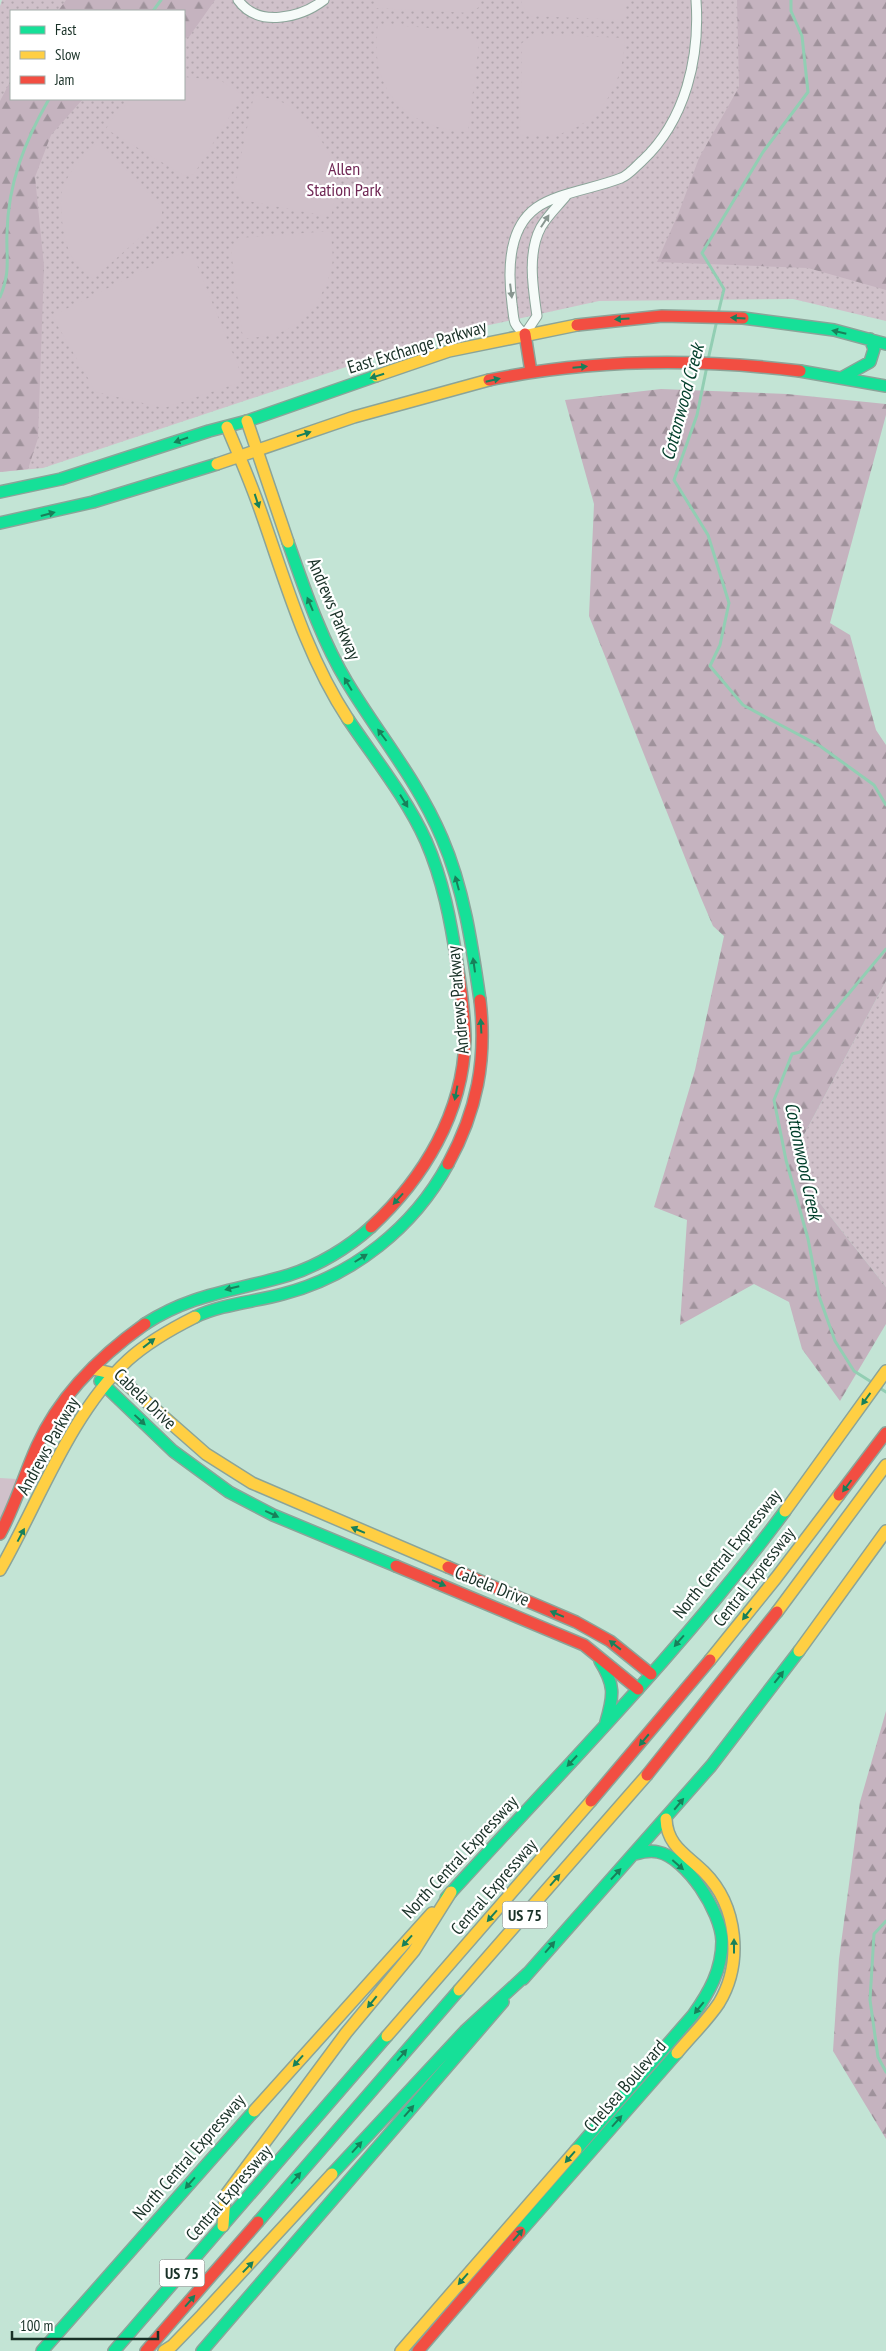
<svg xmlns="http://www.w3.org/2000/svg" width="886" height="2351" font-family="'PT Sans Narrow',sans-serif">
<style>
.green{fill:url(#green-dots);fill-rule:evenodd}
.forest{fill:url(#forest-firs)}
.pitch{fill:#d0c1ca}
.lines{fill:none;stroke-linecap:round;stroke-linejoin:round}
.stream{stroke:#92ceb3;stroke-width:3}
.street-casing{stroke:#8ba499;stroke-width:11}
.fast-casing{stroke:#8ba499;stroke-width:14}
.slow-casing{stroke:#8ba499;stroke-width:14}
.jam-casing{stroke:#8ba499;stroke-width:14}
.street{stroke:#f6fbf9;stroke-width:9}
.fast{stroke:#16e098;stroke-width:11}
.slow{stroke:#ffcf43;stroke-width:11}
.jam{stroke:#f24e42;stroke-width:11}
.oneway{fill:#889690}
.oneway2{fill:#18805a}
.labels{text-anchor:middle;stroke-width:4.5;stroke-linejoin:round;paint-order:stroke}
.shield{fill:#fff;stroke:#5e6f68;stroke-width:1}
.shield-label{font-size:16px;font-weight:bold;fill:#193127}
.park-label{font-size:18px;fill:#702855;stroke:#fff}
.street-label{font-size:18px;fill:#193127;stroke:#fff}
.water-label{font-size:19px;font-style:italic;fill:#003e2a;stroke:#fff}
</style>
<defs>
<pattern id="green-dots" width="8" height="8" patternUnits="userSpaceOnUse" patternTransform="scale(1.25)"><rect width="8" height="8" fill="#d0c1ca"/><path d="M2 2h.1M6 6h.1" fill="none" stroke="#b2a6ae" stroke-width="1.8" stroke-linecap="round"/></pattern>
<pattern id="forest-firs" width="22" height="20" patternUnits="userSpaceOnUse" patternTransform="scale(1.25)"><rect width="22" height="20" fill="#c5b3bf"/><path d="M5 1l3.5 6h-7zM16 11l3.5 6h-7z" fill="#9f929b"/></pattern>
</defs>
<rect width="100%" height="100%" fill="#c3e4d5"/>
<path class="green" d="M2,0H886V321L793,299L599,301L439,336L43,468L0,472V6ZM11,11H184V99H11Z
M886,981V1287L812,1193L799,1144Z"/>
<path class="forest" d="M66,0H215L189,37L184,38V11H58Z
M737,0H886V290L808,268L657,262L679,212L699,158L739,87Z
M11,80V99H83L51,135L35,177L44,266L38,438L28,469L0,472V101Z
M661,389L787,394L886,404V415L830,623L850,635L876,730L886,745V981L799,1144L812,1193L886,1287V1324L840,1401L802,1349L789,1302L754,1284L680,1325L687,1220L654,1207L695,1070L724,936L713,926L701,898L589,616L594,504L565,400Z
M886,1711V2139L833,2051L839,1959L860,1802Z"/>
<path class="pitch" d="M375,0H479V7L470,13L375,8Z
M522,0H626L625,20L531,16L521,4Z
M378,24L469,31L479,44L468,132C404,128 368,89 378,24Z
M533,34L625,38C624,82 602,124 556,135C545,137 532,135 520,136L522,43Z
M184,77L220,80L243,95L194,174L185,176L106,129L111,120L131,99H184Z
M254,95C265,98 282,100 291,107C313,123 335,155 336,183C337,194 333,206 331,217L243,200L234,189Z
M98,141L162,207V218L93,279C84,271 74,263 70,253C63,238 58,203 63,187C70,170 85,153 98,141Z
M331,231C331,242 334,255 332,266C327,290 311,317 288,329C275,336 258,337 243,339L231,251L238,238Z
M185,253L195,260L244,381L164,408L96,392L52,316L170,257Z
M0,1478L17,1479L0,1521Z"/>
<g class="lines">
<path class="stream" d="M153,11L161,0
M0,297C11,271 6,259 7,233C8,183 25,141 49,99
M718,314L724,289L702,253L763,152L808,92L802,36L791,11V0
M708,360L717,320
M707,366L697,415L674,480L708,535L729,603L720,645L710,666L743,705L820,746L874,785L886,805
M873,1383L854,1371L835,1341L819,1296L808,1239L786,1160L774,1100L792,1054L800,1052L886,949
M878,1387L886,1392
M886,1921L874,1934L870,2000L878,2057L886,2072"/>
<g class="street-casing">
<path id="street" d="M238,0C258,28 300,18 324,0
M566,196C558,206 548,215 541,227C527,253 533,288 537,316L525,334C521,331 517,327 515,323C513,317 513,310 512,304C508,273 507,229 536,208C556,193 597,188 621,178C629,175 636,166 642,161C686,120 700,57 696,0"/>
</g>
<g class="fast-casing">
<path id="fast" d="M743,318L834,330L886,344
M800,371L886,386
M843,377L870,362L874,349L870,339
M0,492L61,479L209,431L247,421L376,376
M0,523L93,502L217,464
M288,542C305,590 321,639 347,682C379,735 418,781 442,838C464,889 472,945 480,1000
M348,719C375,759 406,797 426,841C443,880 451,922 457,963
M195,1317C222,1304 254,1302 283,1294C353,1276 414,1227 448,1164
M145,1324C193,1293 236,1291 289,1275C318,1266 349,1247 371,1227
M100,1381L173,1451L229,1492L273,1515L396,1566
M600,1661C615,1685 614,1695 606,1722
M446,1898C561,1771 683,1649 785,1511
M523,1979L711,1766L799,1651
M576,2150L693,2015C709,1993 722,1970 722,1941C721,1912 687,1858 658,1852C650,1850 642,1852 635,1854
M332,2174L465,2031L528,1973
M258,2222L459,1990
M520,2232L677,2053
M42,2351L254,2111
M114,2351L387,2036
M202,2351L503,2002"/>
</g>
<g class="slow-casing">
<path id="slow" d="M376,376L449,351L577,325
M247,421L288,542
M227,427C239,455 251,483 261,512C286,583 306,655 348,719
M217,464L354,417L489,380
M93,1369L115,1374L206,1454L252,1483L448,1567
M785,1511L886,1371
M0,1570C39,1502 70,1414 128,1360C148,1342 171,1329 195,1317
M777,1612L886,1465
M799,1651L886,1531
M710,1660L776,1578L839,1495
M666,1819C667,1846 687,1855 704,1872C738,1906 743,1963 719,2003C707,2021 691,2036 677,2053
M459,1990L647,1775
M387,2036L591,1801
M254,2111L432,1913
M223,2226L225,2196L346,2033L414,1951L451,1892
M164,2351L172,2346L202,2315L332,2174
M401,2351L576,2150"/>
</g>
<g class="jam-casing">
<path id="jam" d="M577,325L662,316L743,318
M525,334L531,372
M489,380C592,359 695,358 800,371
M448,1164C477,1111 487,1060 480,1000
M371,1227C424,1178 463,1113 465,1040C465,1014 461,988 457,963
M839,1495L886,1433
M0,1534C15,1506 24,1475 37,1446C60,1395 100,1356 145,1324
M396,1566L584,1645L638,1689
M448,1567L576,1622L610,1641L651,1674
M647,1775L777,1612
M591,1801L710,1660
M146,2351L258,2222
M418,2351L520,2232"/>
</g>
<use href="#street" class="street"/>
<use href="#fast" class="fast"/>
<use href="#slow" class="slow"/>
<use href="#jam" class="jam"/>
</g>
<defs><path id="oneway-solid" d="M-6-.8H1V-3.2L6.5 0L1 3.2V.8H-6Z" transform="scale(1.25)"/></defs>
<g class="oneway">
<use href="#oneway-solid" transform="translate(545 221) rotate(-57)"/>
<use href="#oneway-solid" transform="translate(511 291) rotate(83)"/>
</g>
<g class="oneway2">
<use href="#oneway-solid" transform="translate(738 318) rotate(-177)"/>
<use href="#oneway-solid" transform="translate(622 319) rotate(176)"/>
<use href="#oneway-solid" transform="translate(839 332) rotate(-167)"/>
<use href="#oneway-solid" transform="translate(580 367) rotate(-5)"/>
<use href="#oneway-solid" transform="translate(377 376) rotate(162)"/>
<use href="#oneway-solid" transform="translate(493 380) rotate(-13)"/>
<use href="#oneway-solid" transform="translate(304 434) rotate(-18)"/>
<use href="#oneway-solid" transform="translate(181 440) rotate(161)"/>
<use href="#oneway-solid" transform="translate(257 501) rotate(72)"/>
<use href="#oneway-solid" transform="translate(48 514) rotate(-15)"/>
<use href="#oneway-solid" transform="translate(310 604) rotate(-113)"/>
<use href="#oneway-solid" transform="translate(348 684) rotate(-121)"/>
<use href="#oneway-solid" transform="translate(382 735) rotate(-127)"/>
<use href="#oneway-solid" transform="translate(404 801) rotate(58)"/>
<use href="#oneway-solid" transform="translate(457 883) rotate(-105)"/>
<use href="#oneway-solid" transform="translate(474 965) rotate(-98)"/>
<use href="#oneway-solid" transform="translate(481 1026) rotate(-93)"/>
<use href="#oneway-solid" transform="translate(456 1093) rotate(101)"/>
<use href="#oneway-solid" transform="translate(398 1199) rotate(132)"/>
<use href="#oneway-solid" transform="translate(361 1258) rotate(-32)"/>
<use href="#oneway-solid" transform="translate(232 1288) rotate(166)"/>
<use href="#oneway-solid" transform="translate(149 1343) rotate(-38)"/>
<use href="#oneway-solid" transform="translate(866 1399) rotate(126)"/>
<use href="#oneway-solid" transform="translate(140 1420) rotate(43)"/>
<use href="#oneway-solid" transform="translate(847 1486) rotate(127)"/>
<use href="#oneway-solid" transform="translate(272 1514) rotate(25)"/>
<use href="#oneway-solid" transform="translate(358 1530) rotate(-157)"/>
<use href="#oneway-solid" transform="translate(21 1535) rotate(-62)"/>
<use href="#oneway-solid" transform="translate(439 1583) rotate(23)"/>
<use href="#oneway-solid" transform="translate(557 1614) rotate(-157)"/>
<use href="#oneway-solid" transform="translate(747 1614) rotate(128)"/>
<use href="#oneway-solid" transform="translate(679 1641) rotate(131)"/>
<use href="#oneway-solid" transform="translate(615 1645) rotate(-142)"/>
<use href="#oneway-solid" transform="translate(779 1677) rotate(-52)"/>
<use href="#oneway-solid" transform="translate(644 1740) rotate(130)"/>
<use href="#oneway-solid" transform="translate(572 1761) rotate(133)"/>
<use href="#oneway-solid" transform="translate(679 1804) rotate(-50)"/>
<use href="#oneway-solid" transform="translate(678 1865) rotate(41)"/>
<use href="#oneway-solid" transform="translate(616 1874) rotate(-47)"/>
<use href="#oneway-solid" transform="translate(555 1880) rotate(-49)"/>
<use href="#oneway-solid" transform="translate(492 1916) rotate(131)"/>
<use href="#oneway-solid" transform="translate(407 1941) rotate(132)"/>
<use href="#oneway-solid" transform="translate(734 1946) rotate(-90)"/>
<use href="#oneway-solid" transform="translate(550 1947) rotate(-49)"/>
<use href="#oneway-solid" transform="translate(372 2002) rotate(129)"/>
<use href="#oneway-solid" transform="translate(699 2008) rotate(129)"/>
<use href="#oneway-solid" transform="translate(402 2055) rotate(-49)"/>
<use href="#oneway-solid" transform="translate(298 2061) rotate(132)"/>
<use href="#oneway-solid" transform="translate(409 2111) rotate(-49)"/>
<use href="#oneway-solid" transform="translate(617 2121) rotate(-48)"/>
<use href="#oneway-solid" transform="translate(357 2147) rotate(-48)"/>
<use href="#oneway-solid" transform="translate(570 2157) rotate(131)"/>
<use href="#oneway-solid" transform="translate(296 2178) rotate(-49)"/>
<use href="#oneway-solid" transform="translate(190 2183) rotate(131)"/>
<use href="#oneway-solid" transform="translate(518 2235) rotate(-49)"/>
<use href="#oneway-solid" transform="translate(248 2267) rotate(-46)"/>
<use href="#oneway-solid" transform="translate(463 2279) rotate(131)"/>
<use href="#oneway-solid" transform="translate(190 2301) rotate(-49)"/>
</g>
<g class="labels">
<g class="shield">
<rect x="502.5" y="1901.5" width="45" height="27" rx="4"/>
<rect x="159.5" y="2259.5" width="45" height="27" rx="4"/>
</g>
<g class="shield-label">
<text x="525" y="1921">US 75</text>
<text x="182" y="2279">US 75</text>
</g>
<g class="park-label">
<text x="344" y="175">Allen<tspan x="344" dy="21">Station Park</tspan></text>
</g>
<g class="street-label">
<text transform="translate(417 347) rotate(-17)" y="6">East Exchange Parkway</text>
<text transform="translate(334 609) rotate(67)" y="6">Andrews Parkway</text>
<text transform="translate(458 1000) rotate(-95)" y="6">Andrews Parkway</text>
<text transform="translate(145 1399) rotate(44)" y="6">Cabela Drive</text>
<text transform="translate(48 1446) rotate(-61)" y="6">Andrews Parkway</text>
<text transform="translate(727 1554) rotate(-51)" y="6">North Central Expressway</text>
<text transform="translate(754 1577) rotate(-52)" y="6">Central Expressway</text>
<text transform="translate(492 1586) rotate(22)" y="6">Cabela Drive</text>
<text transform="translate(460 1857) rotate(-47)" y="6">North Central Expressway</text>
<text transform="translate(494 1887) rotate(-49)" y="6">Central Expressway</text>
<text transform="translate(625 2086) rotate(-49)" y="6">Chelsea Boulevard</text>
<text transform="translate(189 2157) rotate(-49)" y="6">North Central Expressway</text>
<text transform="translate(229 2193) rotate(-49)" y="6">Central Expressway</text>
</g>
<g class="water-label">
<text transform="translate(682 402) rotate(-75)" y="7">Cottonwood Creek</text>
<text transform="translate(804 1161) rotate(78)" y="7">Cottonwood Creek</text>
</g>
</g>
<rect x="10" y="10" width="175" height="90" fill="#ffffff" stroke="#a3ada9"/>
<rect x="20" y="26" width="25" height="8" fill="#16e098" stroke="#a3ada9"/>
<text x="55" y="35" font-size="15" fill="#193127">Fast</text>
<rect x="20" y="51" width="25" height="8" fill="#ffcf43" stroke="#a3ada9"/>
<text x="55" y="60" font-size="15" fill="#193127">Slow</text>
<rect x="20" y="76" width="25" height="8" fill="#f24e42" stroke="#a3ada9"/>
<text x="55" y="85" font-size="15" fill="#193127">Jam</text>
<path d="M12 2331v8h146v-8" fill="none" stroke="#193127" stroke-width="2.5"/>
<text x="20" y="2331" font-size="15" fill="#193127" stroke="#ffffff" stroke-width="4" paint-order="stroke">100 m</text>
</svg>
